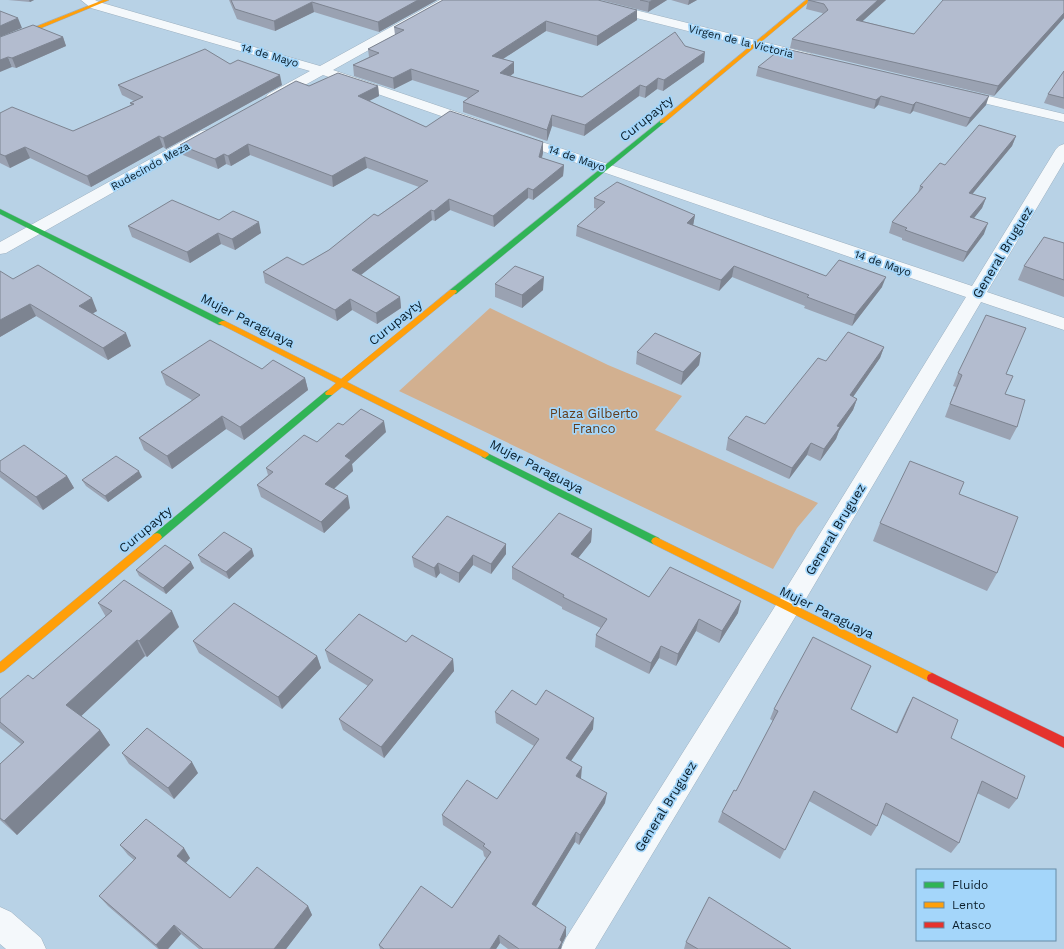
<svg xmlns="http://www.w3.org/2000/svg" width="1064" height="949" font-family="'Work Sans',sans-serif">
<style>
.green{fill:#d2b090}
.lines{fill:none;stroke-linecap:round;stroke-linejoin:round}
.street-casing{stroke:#9cb0c0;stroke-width:1}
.fast-casing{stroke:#9cb0c0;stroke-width:1}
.slow-casing{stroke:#9cb0c0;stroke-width:1}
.jam-casing{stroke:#9cb0c0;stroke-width:1}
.street{fill:#f4f8fb;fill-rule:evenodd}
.fast{fill:#30b455;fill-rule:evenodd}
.slow{fill:#ff9f0a;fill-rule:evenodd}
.jam{fill:#e5322d;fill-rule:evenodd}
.wall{fill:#9aa2b2}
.shaded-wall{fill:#7d8491}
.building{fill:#b3bccf;stroke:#7d8491}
.labels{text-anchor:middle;stroke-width:3.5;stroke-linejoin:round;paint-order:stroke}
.far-street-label{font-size:11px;fill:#091d2a;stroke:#a4d6fa}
.street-label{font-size:13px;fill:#091d2a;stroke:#a4d6fa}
.park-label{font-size:13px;fill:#633d1b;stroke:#a4d6fa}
</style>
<rect width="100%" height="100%" fill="#b8d2e6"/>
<path class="green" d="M490,308L608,365L682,396L655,430L818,503L797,528L773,569L399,391Z"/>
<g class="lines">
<g class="street-casing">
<path id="street" d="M81,0H95L99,2L320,66L440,0H455L453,3L333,70L480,120L482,123L480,126L475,127L470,126L323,75L278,100L273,101L268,100L266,97L268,94L310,71L91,8Z
M575,0H595L812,54L814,57L812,60L807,61L577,3Z
M959,89L1064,114V122L954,96L952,93L954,90Z
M206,130L211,131L213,134L211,137L6,253L0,254V242L201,131Z
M515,133L972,286L1056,149L1059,146L1064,144V162L987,292L1064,318V330L981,302L797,614L595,949H561L566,938L779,600L966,297L510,140L508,137L510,134Z
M0,907L11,912L41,938L46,949H6L0,944Z"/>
</g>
<g class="fast-casing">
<path id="fast" d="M660,121L665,122L456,294H450V290Z
M0,209L225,321L226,323L222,325H219L0,214Z
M329,390L332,391L333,393L332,395L160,540H154L152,537L154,534L326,391Z
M485,452L659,538L661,541L659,544H653L482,457L481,455Z"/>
</g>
<g class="slow-casing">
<path id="slow" d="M103,0H109L0,45V41Z
M806,0H811L664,123H660V121Z
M450,290H456L457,292L347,382L488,453L489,455L485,458L342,387L332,395H326L325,393L336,383L218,323L222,321H225L341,379Z
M157,533L160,534L162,537L160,540L4,671L0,673V662L154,534Z
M656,537L936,675L937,678L936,681L932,683L928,681L653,544L651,541L653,538Z"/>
</g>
<g class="jam-casing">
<path id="jam" d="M932,673L1064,737V748L928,681L927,678L928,675Z"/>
</g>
<use href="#street" class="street"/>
<use href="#fast" class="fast"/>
<use href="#slow" class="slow"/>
<use href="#jam" class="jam"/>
</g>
<path class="wall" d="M8,0H34L30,2Z
M229,0H437L379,32L314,12L275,31L237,19Z
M443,0L637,20L597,46L546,31L503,59L514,62V73L510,76L582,97L685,46L704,62L663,91L657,89L645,98L639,96L584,136L552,126L547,141L463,112V102L468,98L412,80L394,89L354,76L353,65L369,57L368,49L395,35L394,27Z
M601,0H667L648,12Z
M671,0H697L688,5Z
M808,0H886L862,21L914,34L1064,0V18L994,96L790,48L792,39L823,14L822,13L806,9Z
M0,37H63L66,46L16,68L12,67Z
M230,64L282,85L166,149L163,147L91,187L30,158L10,168L0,163V113L73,131L131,105L130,103L134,101L122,95L118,85Z
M758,67L986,105L966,127L913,111L910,114L878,105L874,109L756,76Z
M1064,71V109L1044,103L1048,94Z
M309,86H378L379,96L369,101L426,127L543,142V153L542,158L564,165L563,176L533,200L528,198L494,227L450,210L435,221L432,220L361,275L400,297L401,308L377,324L352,310L337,321L265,283L263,272L303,265L329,250L419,187L367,168L333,187L250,155L231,166L226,164L218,169L183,155L180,145Z
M1016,136L1012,146L972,194L986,198L982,208L974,218L984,234L963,262L902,240V238L889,233L892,222L918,193L920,186L945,165Z
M594,198L695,215L693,225L826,276L882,287L852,326L804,308L805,306L732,277L719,291L576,236L577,226L597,209L594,208Z
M219,220L261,233L235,250L221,244L190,263L132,237L128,226Z
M1064,243V297L1018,280L1024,266Z
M13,279L97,311L93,313L131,346L108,360L36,316L0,337Z
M495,284L543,290L522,308L495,297Z
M884,347L880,358L853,397L857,399L853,410L839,431L836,439L820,461L807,455L789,479L726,450L728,438L765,424L826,361Z
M637,352L701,353L699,365L681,385L636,364Z
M161,372L305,378L308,390L244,440L226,429L172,469L144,450L139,438L192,400L166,385Z
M958,373L1006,374L1005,394L1017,427L1010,440L945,417L956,387L953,386Z
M343,425L386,432L352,464L353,471L334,489L350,508L324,533L261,497L257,485L268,475L266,468L317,442Z
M0,461L67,476L74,488L43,510L1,478L0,477Z
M142,477L108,502L86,486L82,480Z
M959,494L997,573L987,591L873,541L880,523Z
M592,529L591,542L578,558L649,597L738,613L719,643L696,631L676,666L659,658L649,674L595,647L596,635L601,628L562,609V607L512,579V567Z
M506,544V554L491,574L473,565L459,583L440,573L436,578L414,567L412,557Z
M198,555L254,556L229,579L201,562Z
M191,562L194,568L166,594L139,576L136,570Z
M98,603L179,627L147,657L145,656L81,716L100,730L110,745L17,835L0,820V764L21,744L0,728V699L33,679L106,617Z
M193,641L317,656L321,668L282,709L199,653Z
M406,642L453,659L454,671L384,758L343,730L339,719L368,686L329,662L325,650Z
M913,697L951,738L1017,799L1009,809L977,793L959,843L951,853L882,814L877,826L871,836L809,801L780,859L718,822L722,812L736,791L773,721L770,719L774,709H851L896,732L907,708Z
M536,705L593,729L571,761L580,778L605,803L579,845L575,842L535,906L566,927V936L562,944L561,949H508L500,943L496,949H380L379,945L452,908L486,858L484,856L483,851L443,825L442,815L497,799L534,746L496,723L495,712Z
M122,753L198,773L174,799L129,764Z
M120,845L190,858L186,863L230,898L308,906L312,915L286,949H199L181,934L168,949H158L108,906L99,896L134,860L128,855Z
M686,942L791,949H684Z"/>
<path class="shaded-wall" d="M29,0H34L30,2Z
M418,0H437L379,32L378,22Z
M653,0H667L648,12L649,2Z
M689,0H697L688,5Z
M878,0H886L854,29L856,20Z
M312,2L314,12L275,31L274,21Z
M637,10V20L597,46V36Z
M1064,13V18L994,96L998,86Z
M18,18L22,28L0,37V26Z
M546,21V31L492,66V56Z
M63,37L66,46L16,68L12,58Z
M705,52L704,62L663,91L664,80Z
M8,57L12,67L0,72V60Z
M514,62V73L500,84V73Z
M411,69L412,80L394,89L393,78Z
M280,75L282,85L166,149L163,138Z
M658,78L657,89L645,98L646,87Z
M640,85L639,96L584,136L585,125Z
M378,86L379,96L359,106L358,96Z
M881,96L878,105L874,109L876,100Z
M989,96L986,105L966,127L970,118Z
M916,102L913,111L910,114L913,105Z
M552,115V126L547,141V130Z
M159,136L163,147L91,187L87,176Z
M1016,136L1012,146L965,203L969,193Z
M543,142V153L539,167V157Z
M248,144L250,155L231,166L228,156Z
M25,147L30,158L10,168L5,156Z
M224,154L226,164L218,169L215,159Z
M365,157L367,168L333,187L332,176Z
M564,165L563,176L533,200V190Z
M528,188V198L494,227L493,216Z
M986,198L982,208L966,228L970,217Z
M449,199L450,210L435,221L434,211Z
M431,210L432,220L353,281L352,270Z
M695,215L693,226L687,223Z
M259,222L261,233L235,250L232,239Z
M988,223L984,234L963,262L967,252Z
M218,233L221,244L190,263L187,252Z
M734,266L732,277L719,291L721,280Z
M544,277L543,290L522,308V295Z
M886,277L882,287L852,326L855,315Z
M400,297L401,308L377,324L376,313Z
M92,298L97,311L85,318L79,306Z
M350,299L352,310L337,321L335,310Z
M30,304L36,316L0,337V320Z
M126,333L131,346L108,360L103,348Z
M884,347L880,358L846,407L850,395Z
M701,353L699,365L681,385L683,372Z
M305,378L308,390L244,440L240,427Z
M857,399L853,410L839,431L836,439L820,461L824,449L837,426Z
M222,416L226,429L172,469L167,456Z
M384,421L386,432L352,464L353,471L327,495L325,484L345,456Z
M811,443L807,455L789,479L792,468Z
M139,471L142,477L108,502L105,496Z
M67,476L74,488L43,510L36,497Z
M348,496L350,508L324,533L321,522Z
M592,529L591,542L571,567V554Z
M506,544V554L491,574V564Z
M252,549L254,556L229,579L226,572Z
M473,555V565L459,583V573Z
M191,562L194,568L166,594L163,588Z
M438,563L440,573L436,578L434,568Z
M741,601L738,613L719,643L722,631Z
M172,611L179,627L147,657L139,641Z
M699,619L696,631L676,666L678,654Z
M137,640L145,656L77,720L66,705Z
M661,646L659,658L649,674L651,663Z
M317,656L321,668L282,709L278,697Z
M453,659L454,671L384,758L381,747Z
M594,718L593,729L566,768V758Z
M100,730L110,745L17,835L4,821Z
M192,762L198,773L174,799L168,788Z
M582,767L581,778L575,786L576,776Z
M607,793L605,803L579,845L580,835Z
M576,832L575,842L532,913V904Z
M184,848L190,858L183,866L177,856Z
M308,906L312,915L286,949H274Z
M174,925L181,934L168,949H159L156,945Z
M566,927V936L562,944L561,949H558L560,940Z
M499,935L500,943L496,949H490Z"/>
<path class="building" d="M231,0H418L378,22L312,2L274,21L235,9Z
M443,0H598L637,10L597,36L546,21L492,56L514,62L500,73L582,97L675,32L685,46L705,52L664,80L658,78L646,87L640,85L585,125L552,115L547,130L463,102L479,91L411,69L393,78L353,65L379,53L368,49L404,30L394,27Z
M640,0H653L649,2Z
M808,0H878L856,20L914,34L943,0H1064V13L998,86L792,39L828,10L824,4Z
M0,11L18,18L0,26Z
M33,25L63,37L12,58L8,57L0,60V37Z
M782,48L989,96L970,118L916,102L913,105L881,96L876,100L758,67Z
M205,49L230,64L238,60L280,75L163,138L159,136L87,176L25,147L5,156L0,154V113L12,107L73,131L134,104L130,103L143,97L118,85Z
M1064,71V98L1048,94Z
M338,73L378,86L358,96L426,127L450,111L543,142L539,157L564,165L533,190L528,188L493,216L449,199L434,211L431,210L352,270L400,297L376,313L350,299L335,310L263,272L287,257L303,265L329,250L374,214L378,216L428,181L365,157L332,176L248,144L228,156L224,154L215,159L180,145L296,81L309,86Z
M979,125L1016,136L969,193L986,198L970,217L988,223L967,252L905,230L907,228L892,222L923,187L920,186L940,163L945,165Z
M617,182L695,215L687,223L826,276L839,260L886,277L855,315L807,297L809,295L734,266L721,280L577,226L605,202L594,198Z
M172,200L219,220L233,211L259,222L232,239L218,233L187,252L128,226Z
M1044,237L1064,243V280L1024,266Z
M38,265L92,298L79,306L126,333L103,348L30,304L0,320V271L13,279Z
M515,266L544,277L522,295L495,284Z
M986,315L1026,328L1006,374L1013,376L1005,394L1025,400L1017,427L950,404L962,375L958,373Z
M848,332L884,347L850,395L857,399L837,426L840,427L824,449L811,443L792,468L728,438L746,416L765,424L818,358L826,361Z
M655,333L701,353L683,372L637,352Z
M210,340L262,369L273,360L305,378L240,427L222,416L167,456L139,438L200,395L161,372Z
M361,409L384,421L345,456L351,460L325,484L348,496L321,522L257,485L273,472L266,468L304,435L317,442L338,423L343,425Z
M24,445L67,476L36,497L0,471V461Z
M116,456L139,471L105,496L82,480Z
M910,461L964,482L959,494L1018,517L997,573L880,523Z
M559,513L592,529L571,554L649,597L670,567L741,601L722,631L699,619L678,654L661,646L651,663L596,635L607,619L563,597L564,595L512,567Z
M447,516L506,544L491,564L473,555L459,573L438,563L434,568L412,557Z
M224,532L252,549L226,572L198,555Z
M165,545L191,562L163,588L136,570Z
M124,580L172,611L139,641L137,640L66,705L100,730L4,821L0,818V764L24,742L0,722V699L28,675L33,679L112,611L98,603Z
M234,603L317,656L278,697L193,641Z
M359,614L406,642L412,635L453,659L381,747L339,719L373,680L325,650Z
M813,637L871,666L851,709L897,733L913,697L958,720L951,738L1025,776L1017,799L982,781L959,843L886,803L877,826L814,791L785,850L722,812L734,790L736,791L778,711L774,709Z
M512,690L536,705L546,690L594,718L566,758L582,767L576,776L607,793L580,835L576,832L532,904L566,927L560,940L562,942L558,949H519L499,935L490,949H384L379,945L421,886L452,908L491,852L483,846L485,844L442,815L467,780L497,799L539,739L495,712Z
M147,728L192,762L168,788L122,753Z
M146,819L184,848L177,856L230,898L257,867L308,906L274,949H203L174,925L156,945L99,896L136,858L120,845Z
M709,897L791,949H698L686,942Z"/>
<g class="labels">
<g class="far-street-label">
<text transform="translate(741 41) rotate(14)" y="4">Virgen de la Victoria</text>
<text transform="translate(270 55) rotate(16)" y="4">14 de Mayo</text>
<text transform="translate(577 158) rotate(19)" y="4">14 de Mayo</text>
<text transform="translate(150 166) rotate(-29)" y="4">Rudecindo Meza</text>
<text transform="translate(883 263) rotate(19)" y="4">14 de Mayo</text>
</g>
<g class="street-label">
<text transform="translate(646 118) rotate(-39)" y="5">Curupayty</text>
<text transform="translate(1002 252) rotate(-59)" y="5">General Bruguez</text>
<text transform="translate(248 320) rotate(27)" y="5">Mujer Paraguaya</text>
<text transform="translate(395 322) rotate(-39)" y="5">Curupayty</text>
<text transform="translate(537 466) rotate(27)" y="5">Mujer Paraguaya</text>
<text transform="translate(145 529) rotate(-40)" y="5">Curupayty</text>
<text transform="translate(835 529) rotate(-59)" y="5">General Bruguez</text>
<text transform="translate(827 612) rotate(26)" y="5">Mujer Paraguaya</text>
<text transform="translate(665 806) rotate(-58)" y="5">General Bruguez</text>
</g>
<g class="park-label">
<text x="594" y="418">Plaza Gilberto<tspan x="594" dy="15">Franco</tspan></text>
</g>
</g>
<rect x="916" y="869" width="140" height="72" fill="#a4d6fa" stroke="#668ca7"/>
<rect x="924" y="882" width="20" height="6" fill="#30b455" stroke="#668ca7"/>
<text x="952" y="889" font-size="12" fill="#091d2a">Fluido</text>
<rect x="924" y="902" width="20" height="6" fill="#ff9f0a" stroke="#668ca7"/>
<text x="952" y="909" font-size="12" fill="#091d2a">Lento</text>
<rect x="924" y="922" width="20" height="6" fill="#e5322d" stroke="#668ca7"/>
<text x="952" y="929" font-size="12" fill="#091d2a">Atasco</text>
</svg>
